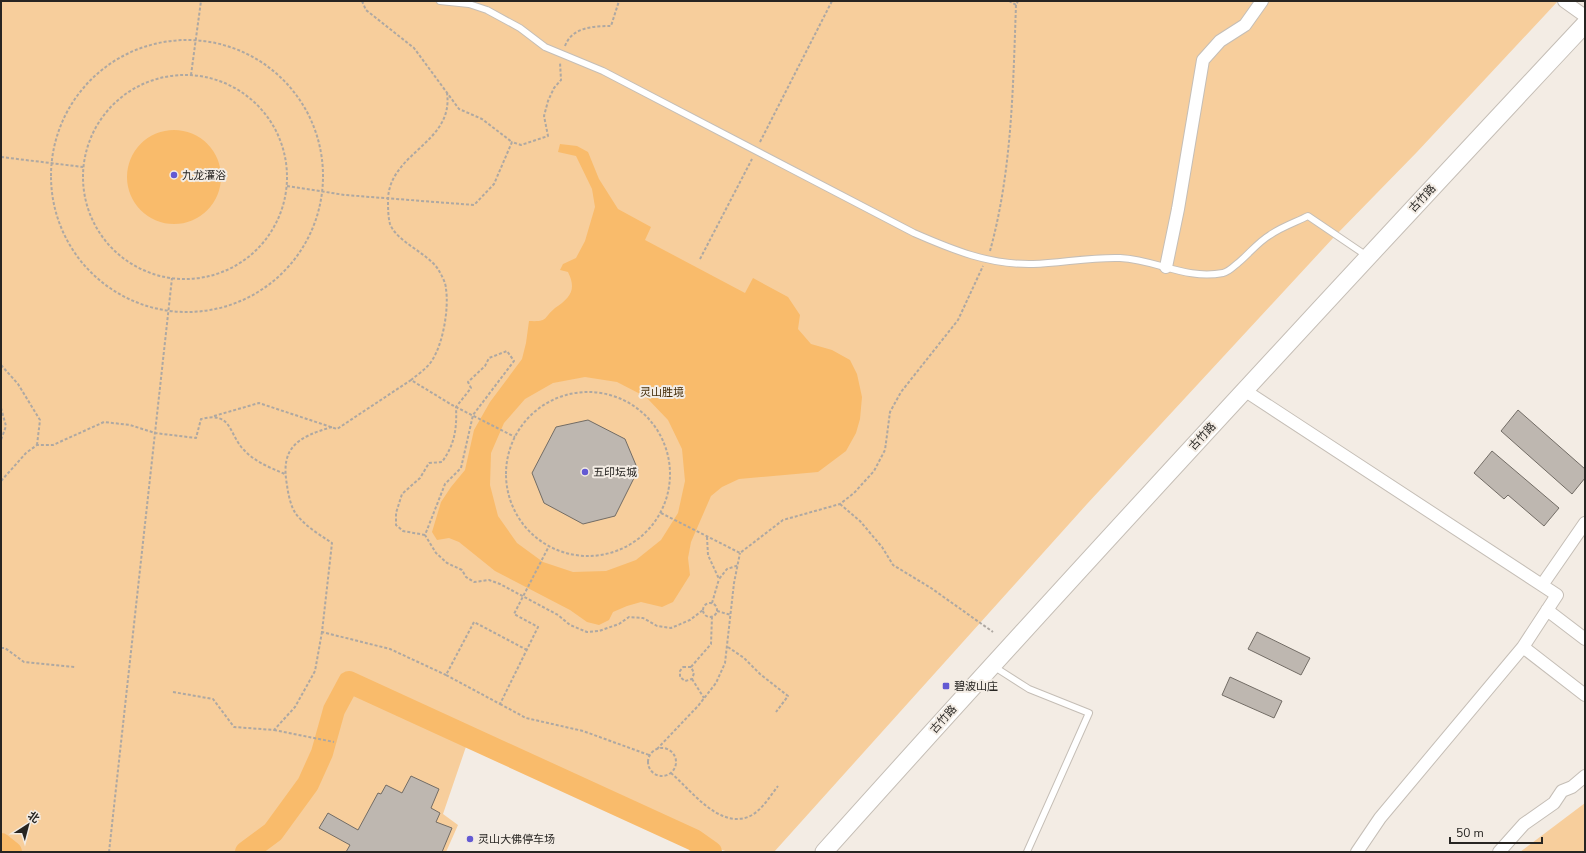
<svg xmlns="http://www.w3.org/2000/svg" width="1586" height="853" font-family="'Nunito Sans','Noto Sans SC',sans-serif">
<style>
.green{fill:#f7ce9c}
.water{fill:#f9bb6b;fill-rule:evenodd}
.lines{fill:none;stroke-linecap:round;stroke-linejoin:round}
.river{stroke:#f9bb6b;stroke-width:22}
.building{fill:#beb7b0;stroke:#726c65}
.service-casing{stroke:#c5beb6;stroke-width:8}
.minor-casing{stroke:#c5beb6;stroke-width:14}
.secondary-casing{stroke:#c5beb6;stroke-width:19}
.path{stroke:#aea8a2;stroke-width:2;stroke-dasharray:3 2;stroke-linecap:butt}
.service{stroke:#fff;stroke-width:6}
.minor{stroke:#fff;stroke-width:12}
.secondary{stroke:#fff;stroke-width:17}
.poi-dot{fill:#635ad3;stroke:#f3ece4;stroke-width:1.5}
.labels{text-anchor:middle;stroke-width:4;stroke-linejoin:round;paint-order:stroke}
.poi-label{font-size:11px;fill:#272522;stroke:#f3ece4;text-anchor:start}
.street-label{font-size:11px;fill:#272522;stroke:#f3ece4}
.park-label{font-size:11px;fill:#442c08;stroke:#f3ece4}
</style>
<rect width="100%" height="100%" fill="#f3ece4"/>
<path class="green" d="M1,1H1558L1417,152L1334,237L1087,504L774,852H728L714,847L470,735L443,814L458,825L446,852H1Z
M1585,803V852H1520Z"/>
<path class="water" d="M127 177a47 47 0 1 1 94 0a47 47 0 1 1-94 0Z
M560,144L577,146L588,152L599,179L618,209L651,227L645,240L745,293L753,278L788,297L800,315L798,329L811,344L832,350L850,360L857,374L862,397L860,419L856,433L846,451L818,472L739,479L722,487L711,496L691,542L688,558L690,575L673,602L662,607L641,602L627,606L613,612L609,620L599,625L587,622L570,610L495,571L459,542L449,538L437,540L432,532L441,502L451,487L465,470L474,430L490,402L522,359L526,343L529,321C549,322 543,318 555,308C570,298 577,290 568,272L560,270L563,264L576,258L585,241L595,207L592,189L576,156L558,152ZM585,377L617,382L646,397L668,420L682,449L685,481L678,513L661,540L636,560L606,571L573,572L543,562L517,543L498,516L490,485L491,453L504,423L525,399L553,383Z"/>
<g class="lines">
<path class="river" d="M1,844L11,852
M246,852L273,832L308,784L322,753L334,710L349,682L694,840L711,852"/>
</g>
<path class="building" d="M1518,410L1585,469V478L1572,494L1501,431Z
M588,420L625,439L638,470L615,516L583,524L544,503L532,473L556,427Z
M1492,451L1559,508L1544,526L1508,495L1504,499L1474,473Z
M1257,632L1310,658L1301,675L1248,649Z
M1230,677L1282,701L1274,718L1222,695Z
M411,776L439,789L431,808L440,813L436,822L452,828L442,852H346L350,845L319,828L328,813L358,830L378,793L381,794L386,785L402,793Z"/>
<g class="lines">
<g class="service-casing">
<path id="service" d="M440,1L469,4L487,10L520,28L545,47L603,71L914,233C953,250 989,265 1033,264C1062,263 1091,257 1120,258C1158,260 1185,280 1223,273C1229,272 1234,266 1238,263C1249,254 1258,242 1270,235C1281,227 1296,222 1308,216L1367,256
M993,666L1029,689L1089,713L1027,852"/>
</g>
<g class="minor-casing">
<path id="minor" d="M1564,1L1585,16
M1166,267L1178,209L1203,60L1220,41L1245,25L1262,1
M1244,390L1557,595L1523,647L1380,818L1357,852
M1542,585L1585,523
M1547,610L1585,639
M1523,647L1585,695
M1499,852L1524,824L1554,803L1562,791L1572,787L1585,776"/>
</g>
<g class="secondary-casing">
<path id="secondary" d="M824,852C1074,573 1329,298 1585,24"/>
</g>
<path class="path" d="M362,1L366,10L414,48L459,109L482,119L512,142
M1009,1L1016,5
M51 176a136 136 0 1 1 272 0a136 136 0 1 1-272 0Z
M565,46C572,27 594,26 611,26L619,1
M191,75L201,1
M83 177a102 102 0 1 1 204 0a102 102 0 1 1-204 0Z
M760,142L832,1
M1,157L83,167
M287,186L345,195L474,205L494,184L512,142L521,145L548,136L544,116L548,101L554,88L561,80L560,62
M990,251C1012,171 1013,87 1016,5L1018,1
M700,259L752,159
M1,365L18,384L40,420L37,445
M411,380C417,375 426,369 431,362C443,345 449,309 446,289C446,283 441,274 438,269C426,252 397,242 390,224C388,217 388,206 388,199C390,152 454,143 447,93
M506 474a82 82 0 1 1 164 0a82 82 0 1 1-164 0Z
M1,408L6,426L1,440
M214,416L259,403L337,429L411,380L452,405L515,437
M332,427C298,437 280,447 287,485C288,494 291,507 296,514C305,526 320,535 332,543L322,632L390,649L446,675
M1,481L26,453L37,445H53L104,422L130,425L155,433L196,438L201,419C233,411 228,434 244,450C255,462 271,468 285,474
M840,504L860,521L882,547L893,565L931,588L993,632
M661,513L740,553L783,520L840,504L854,493L874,471L885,450L890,412L901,392L958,320L983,266
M425,535L403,531L396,525V513L402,494L420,478L429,463L442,462C455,444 457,428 456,407L471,388L468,382L485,366L489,358L507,351L514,361L473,415L461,468L445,484L425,535L436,553L447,563L462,570L466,577L474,582L489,580L500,584L558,615L570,625L587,632L599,631L619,624L629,617L643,618L657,626L671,628L690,620L703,610
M707,537L708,555L719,579L727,569L739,565
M712,603L719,579
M703 610a7 7 0 1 1 14 0a7 7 0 1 1-14 0Z
M717,611L731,615
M728,647L744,658L760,674L788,696L776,712
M1,648H5L24,662L75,667
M527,650L474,622L446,675L500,704L538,627L514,614L549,546
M683,667H691L694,673L692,679L685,681L680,677V671Z
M691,667L711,644L712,616
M692,679L704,698
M173,692L213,699L234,727L274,730L295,707L315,671L322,632
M500,704L526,718L583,731L649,755
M274,730L334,742
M648 762a14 14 0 1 1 28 0a14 14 0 1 1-28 0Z
M657,749L698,706L716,683L725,663L734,583L740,553
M671,773C691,790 718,828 748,817C761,812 770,796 778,786
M109,852L172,278"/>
<use href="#service" class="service"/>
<use href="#minor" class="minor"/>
<use href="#secondary" class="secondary"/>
</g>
<g class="poi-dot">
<circle cx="174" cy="175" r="4"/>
<circle cx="585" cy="472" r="4"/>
<rect x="942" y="682" width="8" height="8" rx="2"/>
<circle cx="470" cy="839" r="4"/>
</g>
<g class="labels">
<g class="poi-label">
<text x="182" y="179">九龙灌浴</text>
<text x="593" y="476">五印坛城</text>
<text x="954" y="690">碧波山庄</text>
<text x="478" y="843">灵山大佛停车场</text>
</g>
<g class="street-label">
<text transform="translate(1422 198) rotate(-47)" y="4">古竹路</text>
<text transform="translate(1202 436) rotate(-47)" y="4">古竹路</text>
<text transform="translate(943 719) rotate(-48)" y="4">古竹路</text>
</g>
<g class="park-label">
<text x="662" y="396">灵山胜境</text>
</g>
</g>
<rect width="1586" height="853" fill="none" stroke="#272522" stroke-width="4"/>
<g transform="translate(28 825) rotate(36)" stroke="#f3ece4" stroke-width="3" paint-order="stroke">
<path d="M0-3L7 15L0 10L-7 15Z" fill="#272522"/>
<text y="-6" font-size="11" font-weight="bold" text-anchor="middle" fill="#272522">北</text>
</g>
<path d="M1450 837v6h92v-6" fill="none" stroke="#272522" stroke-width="2"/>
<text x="1456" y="837" font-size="12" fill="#272522" stroke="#f3ece4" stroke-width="3" paint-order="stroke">50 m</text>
</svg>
